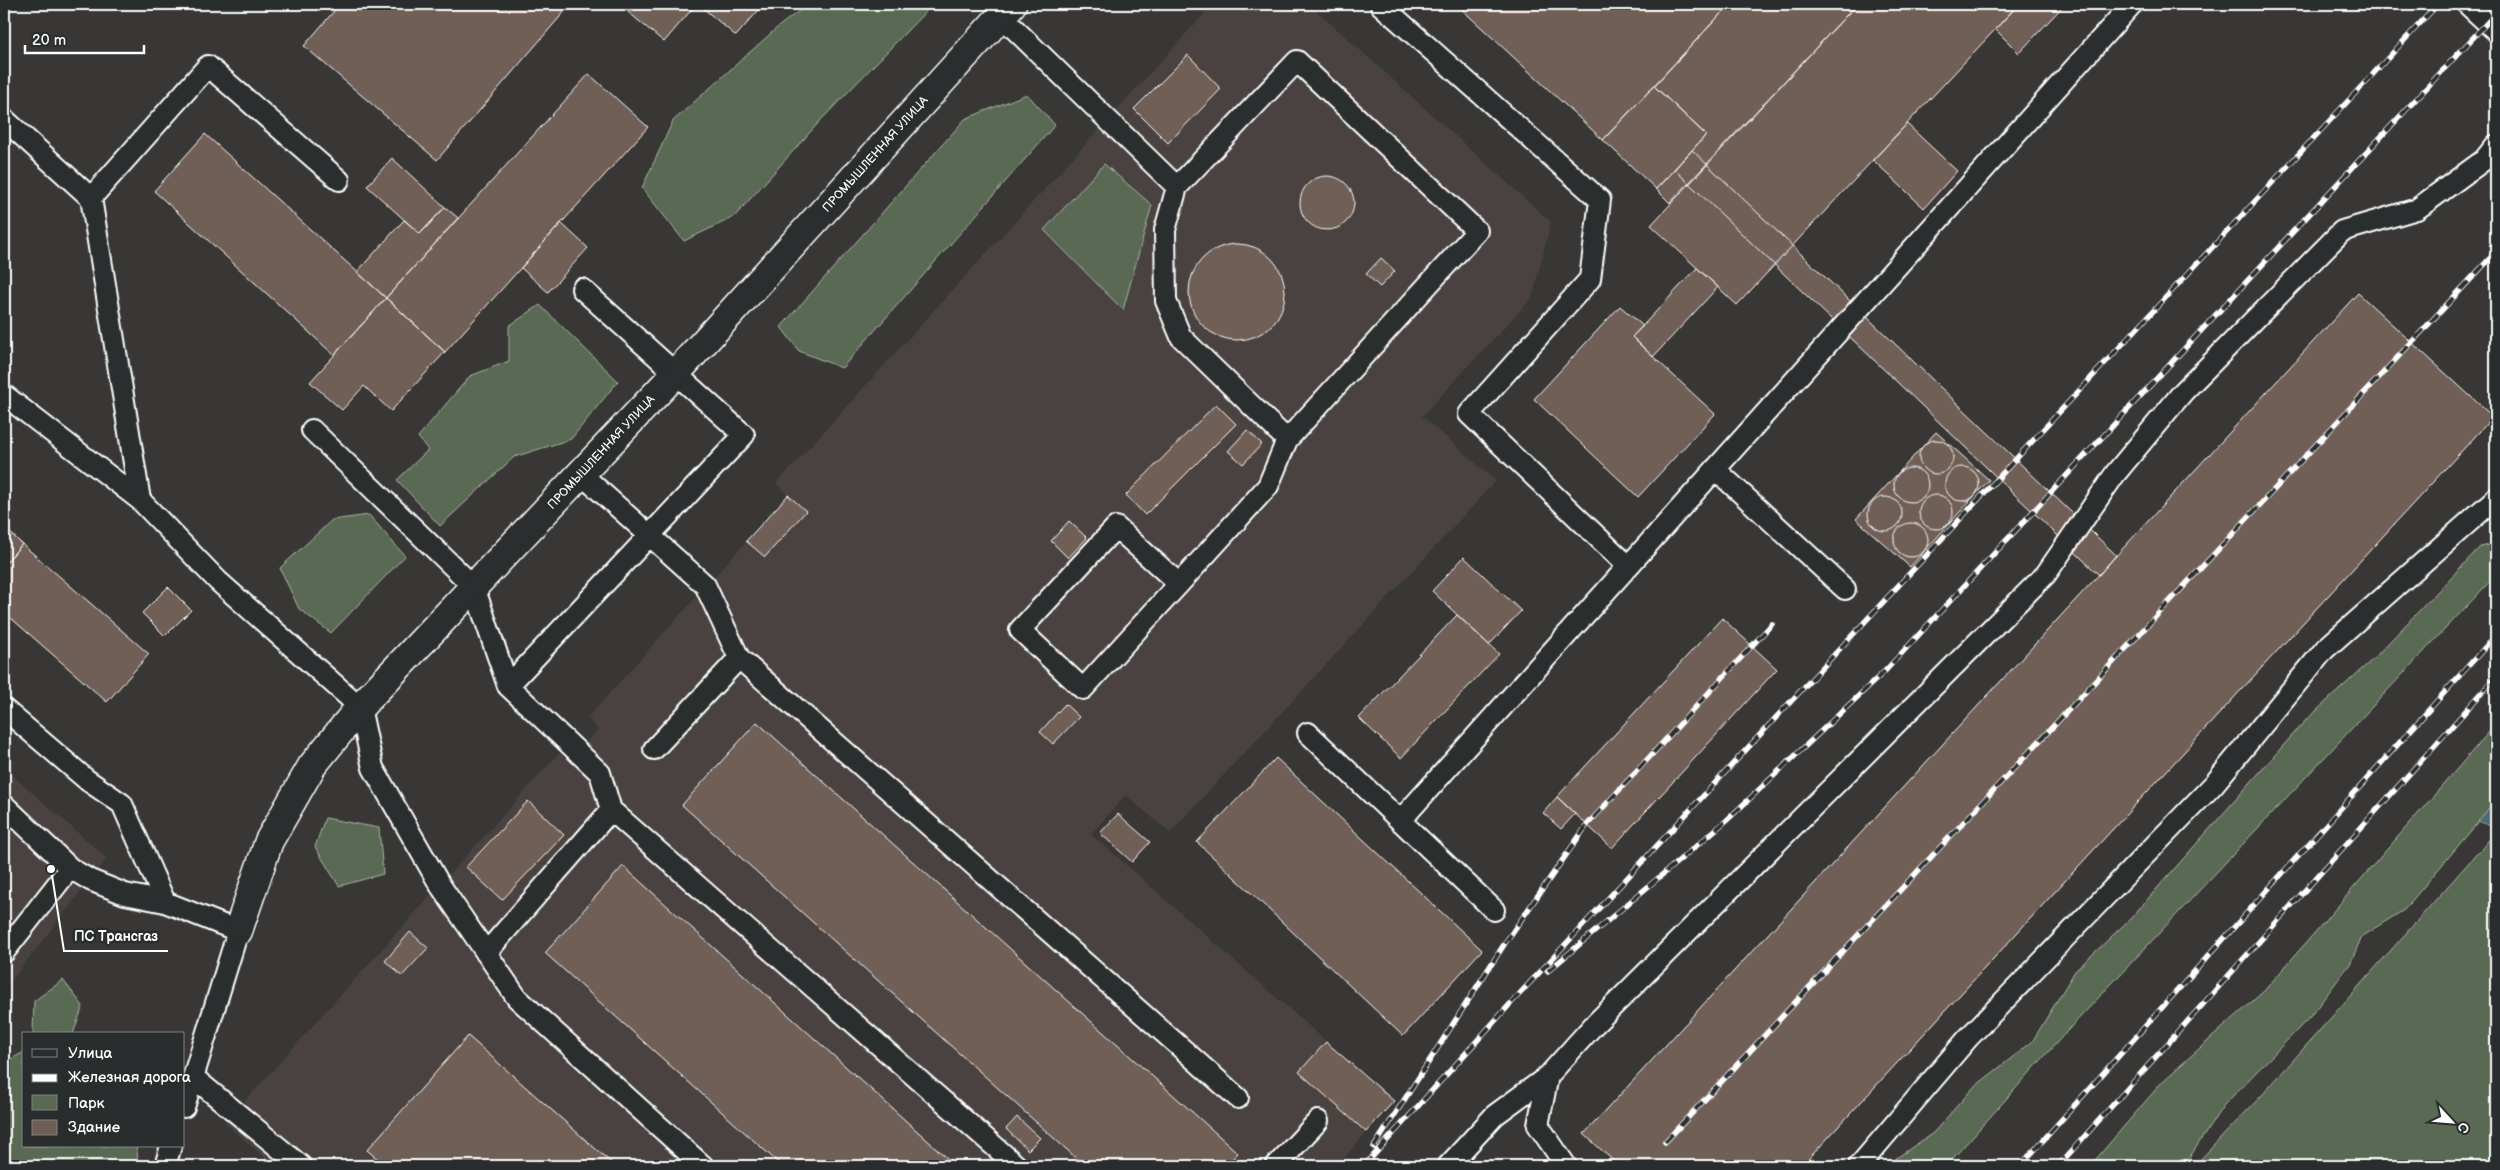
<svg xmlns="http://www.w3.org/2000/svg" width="2500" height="1170" font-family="'Balsamiq Sans',sans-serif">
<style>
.built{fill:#484340}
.green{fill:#5a6952;stroke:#acb4a8}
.water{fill:#4e6873;stroke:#95a4ab}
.building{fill:#6f5e56;stroke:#fff}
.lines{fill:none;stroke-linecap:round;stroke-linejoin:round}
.lane-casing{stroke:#fff;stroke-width:24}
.street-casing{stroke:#fff;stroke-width:31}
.lane{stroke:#2a2d2e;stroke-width:20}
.street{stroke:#2a2d2e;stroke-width:28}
.rail-casing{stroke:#fff;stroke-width:5.5}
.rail{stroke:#2a2d2e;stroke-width:4;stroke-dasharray:11;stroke-linecap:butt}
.labels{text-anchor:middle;stroke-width:5;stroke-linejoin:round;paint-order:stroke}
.street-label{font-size:12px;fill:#fff;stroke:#2a2d2e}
.leader{fill:none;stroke:#fff;stroke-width:2}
.callout-dot{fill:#fff;stroke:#2a2d2e;stroke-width:2}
.callout-label{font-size:14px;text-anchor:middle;font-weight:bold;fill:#fff;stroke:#2a2d2e;stroke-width:5;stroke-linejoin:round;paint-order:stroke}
</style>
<rect width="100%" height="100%" fill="#383736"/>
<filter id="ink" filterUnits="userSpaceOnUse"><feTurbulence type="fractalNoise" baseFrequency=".02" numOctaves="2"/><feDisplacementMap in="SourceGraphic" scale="10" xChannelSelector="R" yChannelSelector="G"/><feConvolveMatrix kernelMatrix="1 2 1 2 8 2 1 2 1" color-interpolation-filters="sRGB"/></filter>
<g filter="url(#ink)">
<path class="built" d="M1213,4H1309L1551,222L1532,298L1422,416L1496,481L1170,833L1126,795L1091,834L1394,1101L1337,1166H274L225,1123L559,753L569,761L598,730L587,718L788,495L776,484Z
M4,768L107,858L4,990Z"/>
<path class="green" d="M808,4H933L821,120L734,217L684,241L642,188L673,121L778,27Z
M1027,94L1055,125L842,368L799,351L781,327L965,119Z
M1104,164L1152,205L1123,310L1044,230Z
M540,305L618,381L571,439L514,457L440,526L397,480L428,450L418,437L470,376L509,361V326Z
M369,515L405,556L331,633L299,609L280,568L332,520Z
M2496,543V575L2069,1029L1946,1166H1890L1892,1161L1933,1133L1973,1088L2032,1042L2075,971L2130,919L2305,721L2373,659L2480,547Z
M2496,724V801L2404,910L2362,936L2350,964L2309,1018L2223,1106L2184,1166H2090L2163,1081L2264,991Z
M325,818L379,828L383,874L339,886L315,847Z
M2496,832V1166H2194L2264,1093Z
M63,980L83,1006L73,1034H33L34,1001Z
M24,1052V1146H134L137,1149L138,1166H4V1063Z"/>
<path class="water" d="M2496,801V828L2478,821Z"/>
<path class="building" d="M340,4H571L437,160L304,46Z
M623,4H686L692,9L664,42L621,6Z
M709,4H764L736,36L704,9Z
M1456,4H1730L1603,140Z
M1730,4H1857L1670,203L1656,189L1706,135L1654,86Z
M1857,4H2019L1737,305L1651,225Z
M2019,4H2065L2019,53L1995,29Z
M1188,55L1221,89L1168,143L1134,109Z
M589,74L648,127L445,352L386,298Z
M1654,86L1706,135L1656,189L1603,140Z
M1907,124L1957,171L1924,208L1873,160Z
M205,134L386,298L334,355L154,191Z
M1692,150L2116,555L2099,575L1674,169Z
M392,158L445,207L420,234L367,186Z
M1300 203a27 27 0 1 1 54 0a27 27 0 1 1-54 0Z
M445,207L458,218L386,298L357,272L404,220L420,234Z
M561,223L588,248L548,292L521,268Z
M1189 292a48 48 0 1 1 96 0a48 48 0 1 1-96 0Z
M1381,258L1395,271L1380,287L1366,274Z
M1697,268L1718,287L1653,357L1632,337Z
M2358,293L2493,417L1802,1166H1619L1584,1134Z
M386,298L445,352L391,411L364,386L342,410L310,382Z
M1620,306L1643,326L1632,337L1715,414L1638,497L1534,399Z
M1216,404L1236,424L1145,515L1126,495Z
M1247,430L1262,444L1243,464L1228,451Z
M1936,432L1989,480L1910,567L1856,519Z
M1919 457a17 17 0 1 1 34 0a17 17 0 1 1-34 0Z
M1945 484a17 17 0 1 1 34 0a17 17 0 1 1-34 0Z
M1894 485a17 17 0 1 1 34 0a17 17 0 1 1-34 0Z
M1919 512a17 17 0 1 1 34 0a17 17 0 1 1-34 0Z
M788,495L806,511L765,557L746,541Z
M1868 514a17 17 0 1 1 34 0a17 17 0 1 1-34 0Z
M1069,521L1087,538L1068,558L1051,541Z
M1894 540a17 17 0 1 1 34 0a17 17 0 1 1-34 0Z
M4,527L22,544L4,565Z
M22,544L149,654L107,702L4,612V565Z
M1464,557L1521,611L1489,645L1432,591Z
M168,587L191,610L165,636L142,613Z
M1457,615L1499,654L1401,758L1359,718Z
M1722,618L1777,669L1612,848L1557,797Z
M1065,704L1079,717L1053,744L1040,732Z
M757,722L1238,1153L1225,1166H1085L682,805Z
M1276,758L1482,950L1403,1036L1197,842Z
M1557,797L1575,814L1561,829L1543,813Z
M528,801L564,835L502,900L466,867Z
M1118,814L1150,842L1132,862L1100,833Z
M623,866L956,1166H782L545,953Z
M410,932L428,948L402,976L385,961Z
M468,1036L615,1166H386L367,1150Z
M1326,1042L1394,1101L1366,1132L1299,1072Z
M1017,1117L1040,1138L1028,1150L1006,1129Z"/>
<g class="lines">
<g class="lane-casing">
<path id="lane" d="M1382,4L1381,5L1600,200L1590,279L1469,414L1628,566
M2467,4L2496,31
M1001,16L1177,187
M4,119L91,198L140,500
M91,198L208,66L339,180
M4,395L140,500L218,581L360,707L373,768L440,885L517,998L703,1166
M312,430L474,587L508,686L600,773L611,810L1017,1166
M1715,469L1845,589
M581,474L705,585L739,658L1238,1098
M1179,584L1083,689L1020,630L1116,527L1179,584L1268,486L1287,440L1477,231L1297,61L1177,187L1165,230L1166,301L1181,337L1287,440
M508,686L744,435L582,289
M4,709L87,780L122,804L165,902
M1308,733L1494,910
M654,749L739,658
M4,805L70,868L90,880L125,894L165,902L238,931L184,1107
M1400,821L2132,4
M4,952L70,868
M486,953L611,810
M193,1077L301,1166
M165,1166L171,1146
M1276,1166L1318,1121
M1448,1166L1495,1115L1548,1076
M1566,1166L1538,1125L1548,1076L1593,1026L2046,574L2115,474L2183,392L2342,231L2417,209L2484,160L2496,145
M1859,1166L1968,1038L2214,784L2325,649L2496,498"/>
</g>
<g class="street-casing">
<path id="street" d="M238,931L269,841L312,766L360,707L676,373L1012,4"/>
</g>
<use href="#lane" class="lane"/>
<use href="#street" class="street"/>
<g class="rail-casing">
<path id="rail" d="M1548,971L1727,820L1886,670L2496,13
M1665,1142L2496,252
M1374,1147L1507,940L1587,825L1772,624
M1364,1166L1512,1002L2438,4
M2020,1166L2496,635
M2058,1166L2496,677"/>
</g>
<use href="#rail" class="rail"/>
</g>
</g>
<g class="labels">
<g class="street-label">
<text transform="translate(875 154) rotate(-48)" y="4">ПРОМЫШЛЕННАЯ УЛИЦА</text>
<text transform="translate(601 452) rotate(-47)" y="4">ПРОМЫШЛЕННАЯ УЛИЦА</text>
</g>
</g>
<path class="leader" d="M51 869L64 951H168"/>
<circle class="callout-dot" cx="51" cy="869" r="5"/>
<g class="callout-label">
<text x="116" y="941">ПС Трансгаз</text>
</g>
<rect width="2500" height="1170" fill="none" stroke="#2a2d2e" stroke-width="20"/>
<rect x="10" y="10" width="2480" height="1150" fill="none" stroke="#fff" stroke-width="2" filter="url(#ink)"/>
<rect x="22" y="1032" width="162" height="115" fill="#2a2d2e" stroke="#7f8182"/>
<rect x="32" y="1049" width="25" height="8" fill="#2a2d2e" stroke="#7f8182"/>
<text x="68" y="1058" font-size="15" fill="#ffffff">Улица</text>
<rect x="32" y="1074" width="25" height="8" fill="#ffffff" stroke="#7f8182"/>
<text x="68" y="1082" font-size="15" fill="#ffffff">Железная дорога</text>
<rect x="32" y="1095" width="25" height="15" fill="#5a6952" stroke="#7f8182"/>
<text x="68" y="1108" font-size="15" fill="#ffffff">Парк</text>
<rect x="32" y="1120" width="25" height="15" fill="#6f5e56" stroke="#7f8182"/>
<text x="68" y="1132" font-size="15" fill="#ffffff">Здание</text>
<g transform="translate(2452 1122) rotate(116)" stroke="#2a2d2e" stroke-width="4" paint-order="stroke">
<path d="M0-4L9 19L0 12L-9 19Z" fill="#ffffff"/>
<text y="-8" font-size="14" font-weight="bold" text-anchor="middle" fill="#ffffff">С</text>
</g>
<path d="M25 45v8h119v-8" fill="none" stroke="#ffffff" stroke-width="2.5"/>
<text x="32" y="45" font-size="15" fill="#ffffff" stroke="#2a2d2e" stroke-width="4" paint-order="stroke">20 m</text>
</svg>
